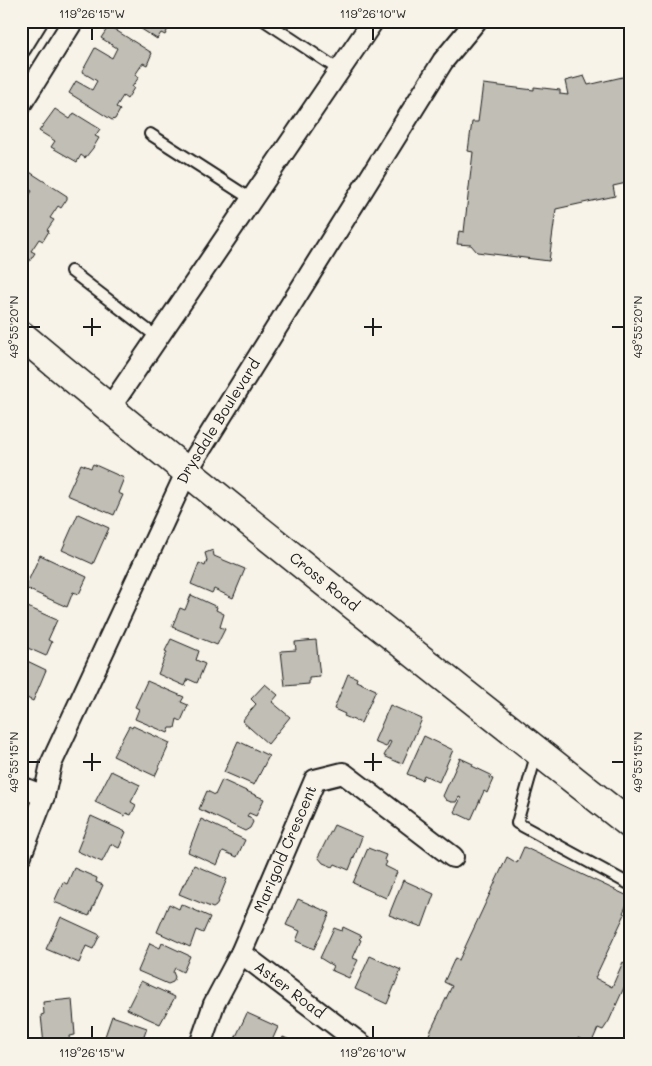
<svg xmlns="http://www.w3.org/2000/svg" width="652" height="1066" font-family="Mali,sans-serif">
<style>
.building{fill:#c0beb5;stroke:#1c1c1c}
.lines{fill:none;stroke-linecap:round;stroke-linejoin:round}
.lane-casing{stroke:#1c1c1c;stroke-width:14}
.street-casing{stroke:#1c1c1c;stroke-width:24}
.secondary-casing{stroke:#1c1c1c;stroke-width:31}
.lane{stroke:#f7f3e8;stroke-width:10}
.street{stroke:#f7f3e8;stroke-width:20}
.secondary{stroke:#f7f3e8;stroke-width:28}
.ticks{fill:none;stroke:#1c1c1c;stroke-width:2}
.labels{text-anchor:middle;stroke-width:4;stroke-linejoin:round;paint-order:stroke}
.street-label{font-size:15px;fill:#1c1c1c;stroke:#f7f3e8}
.neatline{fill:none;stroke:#1c1c1c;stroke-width:2}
.ticks-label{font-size:12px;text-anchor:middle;fill:#1c1c1c}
</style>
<rect width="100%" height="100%" fill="#f7f3e8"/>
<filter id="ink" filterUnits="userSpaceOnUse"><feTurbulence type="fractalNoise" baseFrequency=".02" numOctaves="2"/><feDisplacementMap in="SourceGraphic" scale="10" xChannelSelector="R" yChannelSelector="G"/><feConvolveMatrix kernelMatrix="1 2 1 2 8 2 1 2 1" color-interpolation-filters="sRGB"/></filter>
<g filter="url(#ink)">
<path class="building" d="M133,21H172L165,35L161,33L157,39L132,23Z
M109,26L152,53L147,65L143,63L135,75L139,77L132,87L134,88L127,99L123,96L116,107L120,110L115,119L112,120L69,93L76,81L92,90L97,81L82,72L95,48L112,58L117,48L101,38Z
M631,75V182L613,186L615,196L556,209L549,261L477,252L471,245L457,244L459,231L464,232L473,152L468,151L472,122H478L483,84L534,90V87L560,90V94L568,95L565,81L584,76L588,85Z
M55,109L70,119L74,113L100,129L95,136L99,138L93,148L85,158L81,155L77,162L51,147L55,141L39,131Z
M25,169L67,196V199L61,208L58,206L50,218L54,220L47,230L49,231L43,241L39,239L31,251L35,253L29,262H27L21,259V198L26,201L32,191L21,184V173Z
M81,464L91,468L93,464L124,478L118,493L123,495L114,515L67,495Z
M78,514L109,528L93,564L62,550Z
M213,550L214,556L245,569L233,598L214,589L212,593L191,584L199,563L205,566L207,560L205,553Z
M40,555L87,577L79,594L73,592L67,607L25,588Z
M191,595L217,607L216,610L224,614L220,627L225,629L217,645L172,627L180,608L185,610Z
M21,604L57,620L48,640L52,642L46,656L21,645Z
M171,639L199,651L196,660L205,664L197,683L188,679L185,686L158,674L167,652L165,651Z
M316,640L320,677L309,678V684L285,686L281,651L296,650L295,642Z
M21,658L46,670L33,701L21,695Z
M348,674L357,678L356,681L376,690L361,723L344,716L345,714L334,709Z
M147,681L184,697L181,702L188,705L181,721L177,719L175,728H170L168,733L135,719L139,709L135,707Z
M265,684L278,695L272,702L290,717L268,744L242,721L256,704L251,699Z
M390,705L422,719L402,764L384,756L391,742L389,741L386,747L374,742Z
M129,726L132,728L133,726L170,743L155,776L113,756Z
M424,736L453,750L439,782L424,775L422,780L407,774Z
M238,741L269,756L254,785L224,772Z
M460,758L473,764L472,766L491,775L489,778L493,779L487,793L484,791L471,820L454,812L461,798L459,797L456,802H451L446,800L443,796Z
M111,771L140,785L131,802L136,805L131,815L126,813L125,816L95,802Z
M222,780L264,799L256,816L249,813L247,816L250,817L253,822L250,828L245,831L199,809L207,791L215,795Z
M91,816L126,832L119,848L111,844L102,862L77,851Z
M201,819L245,840L237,857L223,851L217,865L188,852Z
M334,825L362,837L349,870L335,864L333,867L323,863L318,857Z
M524,847L630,897L623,913L625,914L595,978L612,987L623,962L631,966V972L609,1021L603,1030L598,1028L591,1044L578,1038L575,1045H424L452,986L444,982L455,958L459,960L507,857L517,863Z
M368,848L386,855L384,860L387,862L385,866L397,872L386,898L353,883Z
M194,865L227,879L216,906L213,908L179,894L184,883H186Z
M74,868L97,878L96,882L103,885L89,916L54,902L63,882L67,884Z
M403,880L434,894L422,927L389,915Z
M298,899L330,913L314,949L296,941L300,931L286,925Z
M169,904L179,909L181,904L210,917L203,933L196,930L190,947L157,932Z
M61,917L100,935L93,949L86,946L79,963L46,949Z
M343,927L362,936L359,939L361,940L353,958L358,960L349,978L331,970L333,966L320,958L334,928L342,931Z
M150,943L160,948L162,943L190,956L183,972L175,968L173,972L175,977L173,982L168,984L138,971Z
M370,956L401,970L387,1004L355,989Z
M141,981L175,997L160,1024L127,1009Z
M72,999L75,1035L69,1036L70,1044L44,1045L41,1015L44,1014L43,1002Z
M247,1013L278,1027L270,1045H232Z
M112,1016L147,1028L141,1045H102Z
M283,1037L301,1045H280Z"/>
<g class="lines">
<g class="lane-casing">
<path id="lane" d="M265,21L339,70
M150,134L251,199
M71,271L157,337
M537,752L517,823L631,885"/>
</g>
<g class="street-casing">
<g id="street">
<path d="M21,47L37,21"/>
<path d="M21,104L73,21"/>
<path d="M109,409L373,21"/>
<path d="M21,787L44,796"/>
<path id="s1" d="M21,855L44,796L51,764L187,471L443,61L476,21"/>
<path id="s2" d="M241,953L362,1045"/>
<path id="s3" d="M200,1045L214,1004L241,953L315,780L343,773L453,857"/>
</g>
</g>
<g class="secondary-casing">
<g id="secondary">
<path id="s4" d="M21,335C221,502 426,663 631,825"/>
</g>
</g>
<use href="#lane" class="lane"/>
<use href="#street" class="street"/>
<use href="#secondary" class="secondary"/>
</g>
</g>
<path class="ticks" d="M92,28V40M373,28V40M92,318V336M373,318V336M28,327H40M83,327H101M364,327H382M612,327H624M92,753V771M373,753V771M28,762H40M83,762H101M364,762H382M612,762H624M92,1026V1038M373,1026V1038"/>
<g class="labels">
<g class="street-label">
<text dy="5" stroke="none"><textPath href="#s1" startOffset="478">Drysdale Boulevard</textPath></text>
<text dy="5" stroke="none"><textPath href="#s4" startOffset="391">Cross Road</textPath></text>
<text dy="5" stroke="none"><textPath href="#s3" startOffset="214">Marigold Crescent</textPath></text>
<text dy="5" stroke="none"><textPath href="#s2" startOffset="61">Aster Road</textPath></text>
</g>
</g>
<rect width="652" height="1066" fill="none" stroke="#f7f3e8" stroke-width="55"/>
<rect x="28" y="28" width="596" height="1010" class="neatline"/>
<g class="ticks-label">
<text x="92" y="18">119°26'15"W</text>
<text x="373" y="18">119°26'10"W</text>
<text transform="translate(14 327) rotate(-90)" y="4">49°55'20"N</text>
<text transform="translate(638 327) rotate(-90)" y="4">49°55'20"N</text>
<text transform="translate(14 762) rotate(-90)" y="4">49°55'15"N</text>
<text transform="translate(638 762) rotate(-90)" y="4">49°55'15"N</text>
<text x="92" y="1057">119°26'15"W</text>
<text x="373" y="1057">119°26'10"W</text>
</g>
</svg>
